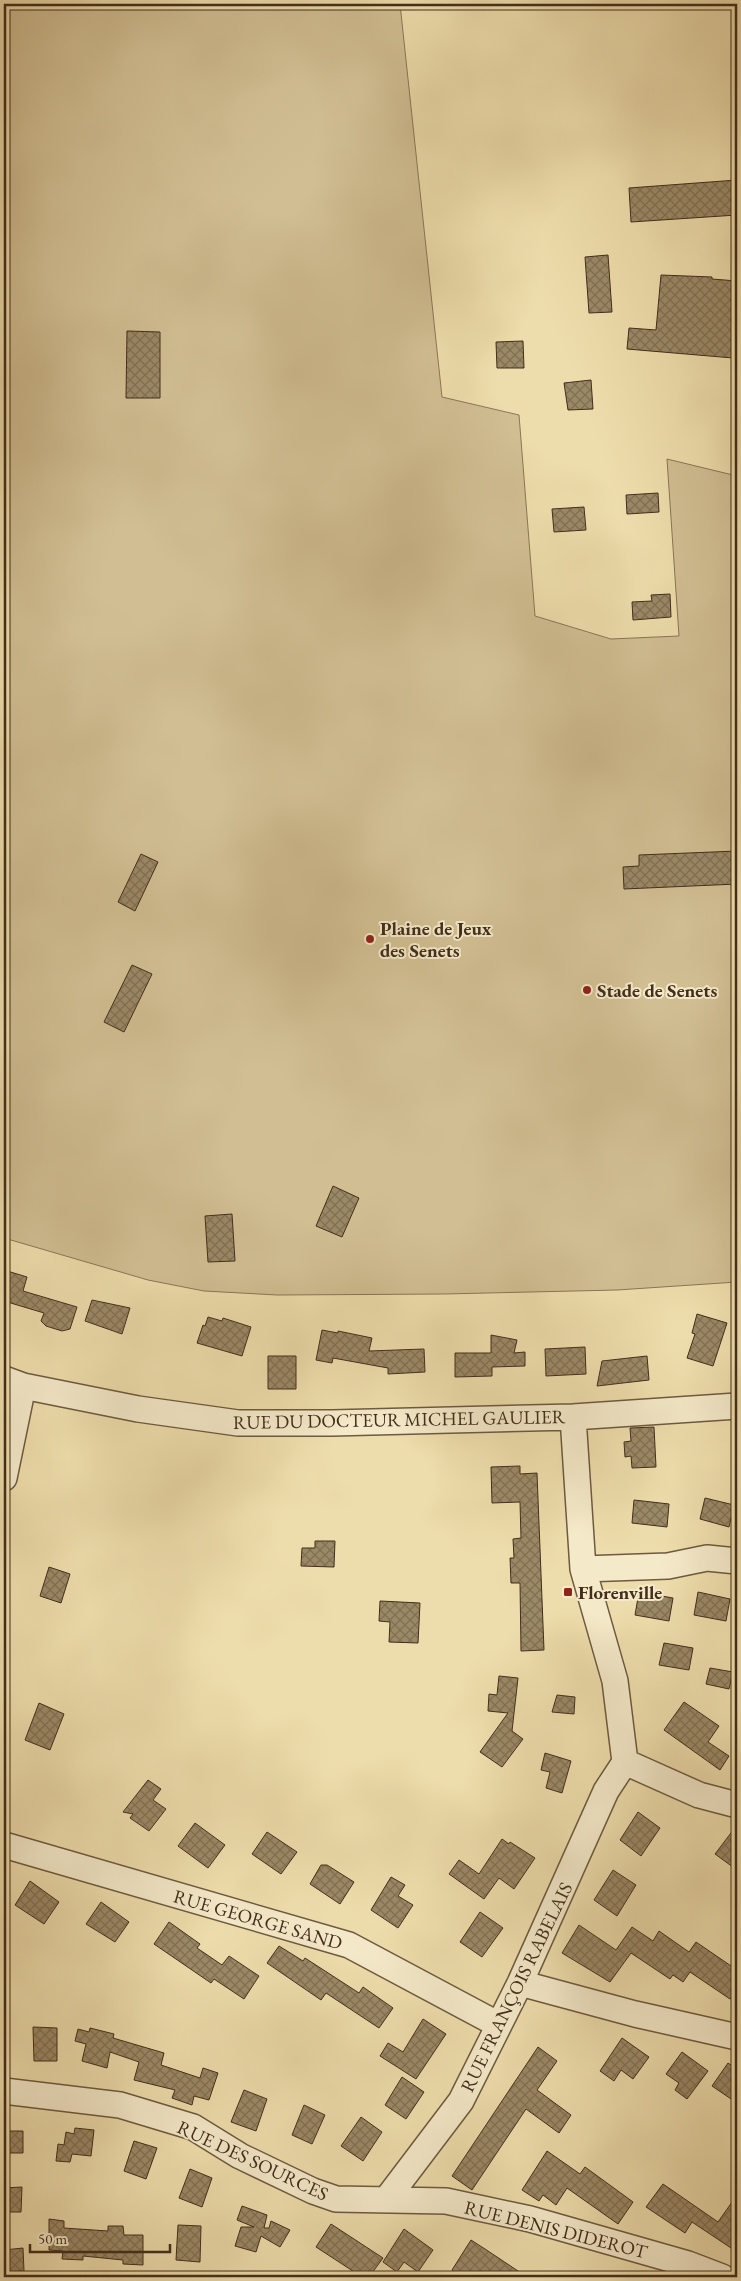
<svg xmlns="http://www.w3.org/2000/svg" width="741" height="2281" font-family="'EB Garamond',serif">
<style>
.garden{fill:#d1bf93;stroke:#8a7657}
.building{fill:url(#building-cross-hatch);stroke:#422e1b}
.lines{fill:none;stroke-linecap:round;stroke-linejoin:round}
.minor-casing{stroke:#6d5a3f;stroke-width:28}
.minor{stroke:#f4e9c9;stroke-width:25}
.poi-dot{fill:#8f2418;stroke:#f4e9c9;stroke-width:2}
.labels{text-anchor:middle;stroke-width:4;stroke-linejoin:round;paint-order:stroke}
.poi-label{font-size:19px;font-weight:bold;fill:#422e1b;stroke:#f4e9c9;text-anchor:start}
.street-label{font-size:19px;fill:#422e1b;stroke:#f4e9c9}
</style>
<defs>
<pattern id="building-cross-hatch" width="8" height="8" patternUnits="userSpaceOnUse" patternTransform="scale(1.25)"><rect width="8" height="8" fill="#9b8966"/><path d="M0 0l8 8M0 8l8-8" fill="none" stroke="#807053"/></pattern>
</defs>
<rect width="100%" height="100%" fill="#eeddac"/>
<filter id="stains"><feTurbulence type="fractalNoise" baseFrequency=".004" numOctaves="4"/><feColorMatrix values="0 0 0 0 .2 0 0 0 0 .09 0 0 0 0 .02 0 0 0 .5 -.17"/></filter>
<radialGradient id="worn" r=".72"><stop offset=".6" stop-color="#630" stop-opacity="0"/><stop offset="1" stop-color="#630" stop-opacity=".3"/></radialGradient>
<path class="garden" d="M4,4H400L442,397L519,415L535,616L611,639L679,636L667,459L737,476V1282L617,1290L444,1294L277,1295L204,1291L148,1280L4,1238Z"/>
<path class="building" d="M737,180V215L631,222L629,188Z
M608,255L612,312L589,313L585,257Z
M661,275L712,277V279L737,281V355H734L733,358L627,349L629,328L656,330Z
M127,331L160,332V398H126Z
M523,341L524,368H497L496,342Z
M591,380L593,409L568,410L564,383Z
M658,493L659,512L627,514L626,495Z
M584,507L586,530L554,532L552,509Z
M670,594L671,617L633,620L632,602L652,601L651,595Z
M737,851V884L624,889L623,867L639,866V855Z
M141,854L158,862L135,911L118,902Z
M132,965L152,974L124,1032L104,1022Z
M333,1186L359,1198L342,1237L316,1226Z
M232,1214L235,1261L208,1262L205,1216Z
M4,1270L27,1277L23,1291L77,1307L70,1329L62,1331L46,1326L41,1321L44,1313L4,1301Z
M92,1300L130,1308L122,1334L85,1321Z
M697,1314L727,1323L713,1366L687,1358L695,1334L692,1333Z
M208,1317L222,1321L223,1318L251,1327L242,1356L197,1343L203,1325L205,1326Z
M322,1330L338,1333V1331L372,1338L369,1351L424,1349L425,1372L388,1374V1368L333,1358L332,1363L316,1360Z
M491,1335L517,1340L514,1353L525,1352V1366L492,1367V1376L455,1377V1353H491Z
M585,1347L586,1374L546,1376L545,1349Z
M268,1356H296V1389H268Z
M647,1356L649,1380L597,1386L602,1361Z
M654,1427L656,1467L632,1468L631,1456L625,1457L624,1442L631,1441L630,1428Z
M520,1466V1474L537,1473L544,1650L521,1651L520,1583H511L510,1558H514L513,1539L521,1538L520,1502L492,1503L491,1467Z
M705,1498L734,1505L729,1527L700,1519Z
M634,1500L669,1504L667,1527L632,1523Z
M315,1541H335L334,1567L301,1566L302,1548H315Z
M49,1567L70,1574L61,1603L40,1596Z
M639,1592L673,1598L669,1621L635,1615Z
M698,1592L730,1599L726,1621L694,1615Z
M380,1601L420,1603L418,1643L389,1642L390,1622L379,1621Z
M664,1643L693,1648L689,1670L659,1665Z
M710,1668L733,1672L729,1689L706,1684Z
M499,1676L518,1678L512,1731L523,1739L502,1767L480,1752L508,1713L488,1711L489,1694L497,1695Z
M557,1695L575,1697L574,1714L552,1712Z
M684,1702L719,1726L708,1742L729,1756L720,1770L664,1730Z
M39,1703L64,1714L50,1750L25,1740Z
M545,1753L571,1761L562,1793L546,1788L550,1772L541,1770Z
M148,1780L161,1789L153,1800L166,1809L149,1831L130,1818L133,1814L123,1812Z
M638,1812L660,1828L641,1856L620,1840Z
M195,1823L225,1845L208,1868L178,1846Z
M737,1825V1870L715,1854Z
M267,1832L297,1852L281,1874L252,1854Z
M502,1839L509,1844L510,1842L535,1858L514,1889L499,1878L484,1899L449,1874L459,1860L479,1874Z
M321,1865H327L354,1882L340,1904L310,1884Z
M613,1870L636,1885L617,1916L594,1900Z
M391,1877L405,1885L398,1896L413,1905L398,1928L371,1910Z
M30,1881L59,1902L44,1924L15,1905Z
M101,1902L129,1922L115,1942L86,1924Z
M480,1912L503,1928L482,1957L460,1942Z
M169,1922L200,1944L197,1948L222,1965L229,1956L259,1976L244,1999L214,1979L211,1983L154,1944Z
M579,1925L616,1950L632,1927L653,1941L659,1931L689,1952L696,1942L737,1970V1989L730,1999L690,1972L683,1982L673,1975L670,1979L631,1953L610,1982L562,1953Z
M279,1946L303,1961L305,1958L359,1993L363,1987L393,2008L379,2028L326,1993L321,2000L267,1963Z
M423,2019L446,2034L416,2079L380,2056L388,2043L403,2052Z
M33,2027L57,2028V2061H34Z
M90,2028L114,2034L113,2038L164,2053L161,2065L200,2078L203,2068L218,2073L209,2100L194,2096L192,2105L172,2098L175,2090L134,2080L139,2062L110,2052L107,2068L82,2061L86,2044L75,2041L78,2029L89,2032Z
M622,2038L649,2057L633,2079L621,2070L614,2081L600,2071Z
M538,2047L557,2061L537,2090L571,2115L559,2133L526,2109L472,2190L452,2176Z
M682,2052L708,2071L687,2099L675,2090L679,2083L666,2074Z
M728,2063L737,2069V2103L712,2086Z
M402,2077L424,2092L406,2119L385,2105Z
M244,2090L267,2099L256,2131L231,2122Z
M304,2105L325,2115L312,2144L292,2135Z
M361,2117L382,2132L363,2161L341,2146Z
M75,2128L94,2130L91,2156L72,2154L70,2162L56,2161L58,2144L64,2145L66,2132L74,2134Z
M4,2131H23V2153H4Z
M134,2141L157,2148L146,2179L124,2171Z
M547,2151L580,2174L585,2167L633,2202L618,2224L567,2188L556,2205L543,2195L539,2201L522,2190Z
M190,2169L212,2178L202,2207L179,2198Z
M663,2184L718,2222L737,2195V2252L692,2222L685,2233L646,2207Z
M22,2187L21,2212H4V2188Z
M242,2206L267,2215L264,2228H269L271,2221L290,2230L280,2247L261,2236L256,2252L235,2246L241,2227H254L237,2220Z
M49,2219L64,2221V2228L108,2231V2226H123L124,2235H143V2265L123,2264V2260L83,2256V2260L62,2259L63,2251L49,2250Z
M331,2224L383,2258L369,2277H362L316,2247Z
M178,2225L201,2226L200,2262L176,2260Z
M404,2229L433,2250L418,2272L404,2262L397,2272L383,2262Z
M471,2240L485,2249L527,2277H480L470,2271L465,2277H462L452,2270Z
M23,2248L24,2271L4,2272V2250Z"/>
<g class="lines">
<g class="minor-casing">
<path id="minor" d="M4,1379L23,1386L138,1409L238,1423H332L573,1417L737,1406
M573,1417L583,1569L615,1681L625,1762
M4,1478L23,1386
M583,1569L668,1566L707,1558L737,1561
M625,1762L699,1795L737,1805
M4,1845L349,1945L499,2025
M520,1983L635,2014L737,2037
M4,2091L120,2105L193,2127L240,2156L313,2191L336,2199L446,2201L530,2219L688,2264L722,2277
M386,2200L461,2101L520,1983L606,1791L625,1762"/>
</g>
<use href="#minor" class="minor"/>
</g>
<g class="poi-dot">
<circle cx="370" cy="939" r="5"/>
<circle cx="587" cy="990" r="5"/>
<rect x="563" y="1587" width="10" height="10" rx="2.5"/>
</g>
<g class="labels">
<g class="poi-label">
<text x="380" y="935">Plaine de Jeux<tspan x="380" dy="22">des Senets</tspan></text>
<text x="597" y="997">Stade de Senets</text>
<text x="578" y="1599">Florenville</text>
</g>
<g class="street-label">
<text transform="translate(399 1419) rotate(-1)" y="7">RUE DU DOCTEUR MICHEL GAULIER</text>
<text transform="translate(258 1919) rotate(16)" y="7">RUE GEORGE SAND</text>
<text transform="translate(516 1987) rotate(-64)" y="7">RUE FRANÇOIS RABELAIS</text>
<text transform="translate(253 2160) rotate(25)" y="7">RUE DES SOURCES</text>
<text transform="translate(556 2229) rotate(14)" y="7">RUE DENIS DIDEROT</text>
</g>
</g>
<rect width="741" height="2281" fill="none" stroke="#eeddac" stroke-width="20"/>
<rect x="5" y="5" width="731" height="2271" fill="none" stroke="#422e1b" stroke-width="2.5"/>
<rect x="10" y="10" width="721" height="2261" fill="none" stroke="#422e1b"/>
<path d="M30 2244v8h140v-8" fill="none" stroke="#422e1b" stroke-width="2.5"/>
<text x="38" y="2244" font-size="15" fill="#422e1b" stroke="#f4e9c9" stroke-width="4" paint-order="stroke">50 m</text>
<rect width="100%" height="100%" filter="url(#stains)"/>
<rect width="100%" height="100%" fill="url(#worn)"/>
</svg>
